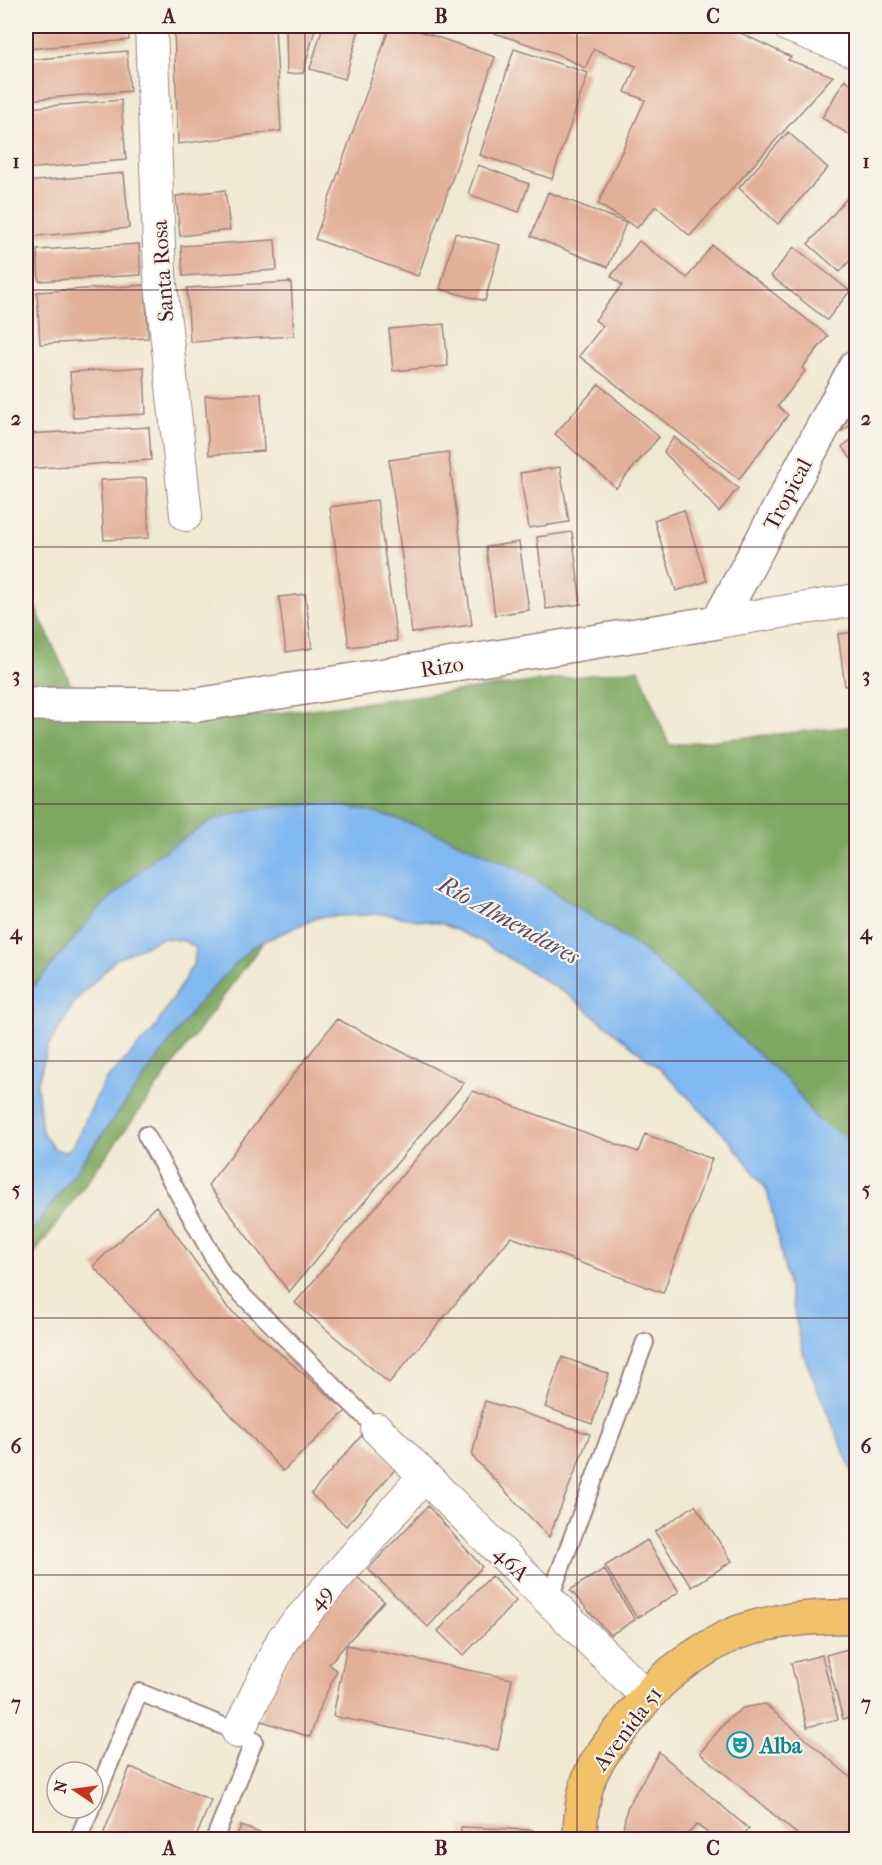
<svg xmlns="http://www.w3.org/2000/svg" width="882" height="1865" font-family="'IM FELL French Canon',serif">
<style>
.forest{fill:#7ca861;stroke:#636446;stroke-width:1.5}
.water{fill:#80b8f0;stroke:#656c8e;stroke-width:1.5;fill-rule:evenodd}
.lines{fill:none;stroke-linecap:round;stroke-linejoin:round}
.river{stroke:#80b8f0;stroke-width:56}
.building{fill:#e2af98}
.service-casing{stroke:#9d847e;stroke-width:20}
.minor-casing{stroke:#9d847e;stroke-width:34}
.tertiary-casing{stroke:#9d847e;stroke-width:36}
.primary-casing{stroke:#9d847e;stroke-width:36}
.service{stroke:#fff;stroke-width:16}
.minor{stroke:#fff;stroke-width:32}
.tertiary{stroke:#fff;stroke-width:33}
.primary{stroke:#f2c26a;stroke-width:33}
.grid{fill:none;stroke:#4a1f2b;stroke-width:1.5;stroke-opacity:0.55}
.labels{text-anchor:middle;stroke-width:4.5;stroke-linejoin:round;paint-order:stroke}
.street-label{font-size:22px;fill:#4a1f2b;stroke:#f7f3e8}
.culture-label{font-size:22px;font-weight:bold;fill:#0d838f;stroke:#f7f3e8;text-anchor:start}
.water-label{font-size:24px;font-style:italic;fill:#5a4d66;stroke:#f7f3e8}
.neatline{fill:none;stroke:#4a1f2b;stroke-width:2}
.grid-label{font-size:20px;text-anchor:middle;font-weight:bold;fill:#4a1f2b}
</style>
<rect width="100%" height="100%" fill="#f7f3e8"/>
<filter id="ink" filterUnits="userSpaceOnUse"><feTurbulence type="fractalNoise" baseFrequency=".0167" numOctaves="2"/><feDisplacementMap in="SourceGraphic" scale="12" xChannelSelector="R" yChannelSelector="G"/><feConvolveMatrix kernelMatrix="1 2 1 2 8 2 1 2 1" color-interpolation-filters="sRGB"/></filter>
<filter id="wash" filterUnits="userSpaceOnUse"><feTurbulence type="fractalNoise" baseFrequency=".008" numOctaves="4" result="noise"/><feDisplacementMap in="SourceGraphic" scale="24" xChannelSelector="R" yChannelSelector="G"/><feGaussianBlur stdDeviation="1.35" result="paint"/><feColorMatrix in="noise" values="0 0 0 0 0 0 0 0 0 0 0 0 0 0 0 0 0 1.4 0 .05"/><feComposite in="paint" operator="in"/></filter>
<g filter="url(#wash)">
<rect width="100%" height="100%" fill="#f0e9d2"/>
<path class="forest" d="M26,587L84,713L195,723L639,669L669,745L856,726V1152L835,1144L790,1083L642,949L520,870L449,838L392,817L213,820L155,857L96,912L26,996Z
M264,941L26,1265V1239L199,1001L253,946Z"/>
<path class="water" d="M326,802L392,817L449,838L520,870L642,949L790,1083L835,1144L846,1170L850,1203L848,1227L856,1267V1481L804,1356L767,1190L731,1142L665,1073L567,994L482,942L443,924L384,914L319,917L253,946L199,1002L26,1239V996L96,912L155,857L213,820L255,809ZM162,938L185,941L196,948L193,965L153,1031L104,1082L73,1146L65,1152L55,1149L42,1133L37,1085L48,1046L76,1000L116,959Z"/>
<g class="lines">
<path class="river" d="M781,1132L846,1170L856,1173"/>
</g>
<g id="blocks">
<path class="building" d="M26,26H128L129,40L26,49Z
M174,26H275L281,131L178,144Z
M286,26H316L303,73L287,74Z
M323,26H360L345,79L310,69Z
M390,26H405L495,57L418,276L315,239Z
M473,26H726L791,57L788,60L833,76L690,236L656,206L637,228L598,204L645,100L625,92L636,66L594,49L585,68L555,53Z
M514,49L588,73L552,179L480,155Z
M127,51L130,91L26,100V60Z
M845,79L856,88V139L822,118Z
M121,100L126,160L26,169V108Z
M788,132L828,168L778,224L739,188Z
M478,165L529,184L519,212L468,194Z
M124,173L129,228L26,237V182Z
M225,190L230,230L180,236L176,196Z
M548,192L626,223L608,267L531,236Z
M847,198L856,207V253L840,272L808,244Z
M455,233L500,245L485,301L440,289Z
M275,240L277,270L183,276L181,246Z
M639,241L687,278L712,245L828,336L802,368L805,371L778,406L788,415L739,479L579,356L603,326L595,320L622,285L611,276Z
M139,244L141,275L39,281L37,250Z
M794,247L850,291L827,320L771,276Z
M291,282L294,336L190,342L187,288Z
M145,285L148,338L40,344L37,292Z
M444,324L448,366L393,371L389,329Z
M144,367L146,414L73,418L70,372Z
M599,384L659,437L616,488L555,434Z
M261,393L264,451L209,455L205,396Z
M856,400V421L842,431Z
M149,427L151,460L26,469V434Z
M856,436V465L842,447Z
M674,437L738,488L719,512L664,452Z
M448,452L472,625L412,633L389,460Z
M560,467L569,522L529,528L520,473Z
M146,478L149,538L104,540L100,480Z
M377,500L397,641L349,647L330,507Z
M684,510L707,581L676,591L654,520Z
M572,532L581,604L546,609L537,537Z
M519,542L529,610L495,615L486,547Z
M305,594L312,648L286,652L279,597Z
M856,632V684L845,686L838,634Z
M337,1019L464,1083L289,1292L208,1185Z
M473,1091L638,1152L645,1134L712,1159L663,1293L511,1237L389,1383L295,1303Z
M156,1206L228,1308L346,1411L283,1471L93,1266Z
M562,1357L609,1374L592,1424L545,1407Z
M485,1401L590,1434L549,1537L472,1456Z
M362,1435L397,1467L346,1526L311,1494Z
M695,1505L732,1561L692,1587L655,1532Z
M428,1506L482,1567L428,1627L368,1569Z
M647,1540L679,1592L637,1618L605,1566Z
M604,1569L635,1620L610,1635L570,1590Z
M355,1575L384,1601L329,1664L337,1671L323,1700L310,1737L259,1720L299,1637Z
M491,1576L516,1601L463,1656L438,1631Z
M347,1645L512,1679L498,1750L333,1716Z
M848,1649L856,1680V1716L843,1719L826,1655Z
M822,1655L838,1719L807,1727L791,1663Z
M765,1704L856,1782V1821L842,1840H804L700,1753L728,1719L743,1708Z
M659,1752L749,1829L738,1840H717L697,1825L685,1836L684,1840H621L627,1808Z
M130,1767L211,1800L195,1840H101Z
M241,1826L276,1839V1840H235Z
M461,1827L533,1830L532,1840H461Z"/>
</g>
</g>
<g filter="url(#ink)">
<use href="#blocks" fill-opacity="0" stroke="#9d847e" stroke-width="1.5"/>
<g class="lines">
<g class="service-casing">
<path id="service" d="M146,1135L224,1277L377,1429
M549,1600L645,1342
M93,1804L139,1692L238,1732L254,1741L214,1840
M78,1840L91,1808"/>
</g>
<g class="minor-casing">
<path id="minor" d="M151,26L160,275L186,515
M789,26L856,52
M718,622L856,600
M377,1429L647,1697
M238,1732L283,1639L424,1476"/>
</g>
<g class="tertiary-casing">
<path id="tertiary" d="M26,704L197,705L718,622L856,366"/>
</g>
<g class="primary-casing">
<path id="primary" d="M580,1840C580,1818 582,1797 590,1776C597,1759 611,1741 623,1727C636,1710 649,1692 665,1678C684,1662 715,1641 739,1632C776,1619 817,1616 856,1617"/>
</g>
<use href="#service" class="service"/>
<use href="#minor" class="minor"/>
<use href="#tertiary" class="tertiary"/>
<use href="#primary" class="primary"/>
</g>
</g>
<path class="grid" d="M305,26V1840M577,26V1840M26,290H856M26,547H856M26,804H856M26,1061H856M26,1318H856M26,1575H856"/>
<defs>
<g id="theatre-ring" transform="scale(1.35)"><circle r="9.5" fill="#f7f3e8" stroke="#0f9aa8" stroke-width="1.5"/><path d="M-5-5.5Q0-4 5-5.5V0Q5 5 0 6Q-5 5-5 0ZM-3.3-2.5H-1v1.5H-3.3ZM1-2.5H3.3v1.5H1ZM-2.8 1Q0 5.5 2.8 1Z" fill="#0f9aa8"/></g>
</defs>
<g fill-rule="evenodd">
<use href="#theatre-ring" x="740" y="1745"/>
</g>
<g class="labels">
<g class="street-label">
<text transform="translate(162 271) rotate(-94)" y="8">Santa Rosa</text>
<text transform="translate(787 494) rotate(-62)" y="8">Tropical</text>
<text transform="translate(442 666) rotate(-9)" y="8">Rizo</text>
<text transform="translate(512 1563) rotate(45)" y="8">46A</text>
<text transform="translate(320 1597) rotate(-49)" y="8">49</text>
<text transform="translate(627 1728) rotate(-53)" y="8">Avenida 51</text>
</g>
<g class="culture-label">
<text x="760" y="1753">Alba</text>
</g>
<g class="water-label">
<text transform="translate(509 920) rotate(29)" y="8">Río Almendares</text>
</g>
</g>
<rect width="882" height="1865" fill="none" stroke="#f7f3e8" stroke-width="66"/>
<g transform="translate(75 1790) rotate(283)"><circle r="28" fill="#f7f3e8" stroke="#b29e9c" stroke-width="1.5"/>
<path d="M0-4.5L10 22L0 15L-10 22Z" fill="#c8321e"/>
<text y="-9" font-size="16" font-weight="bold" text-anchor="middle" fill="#4a1f2b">N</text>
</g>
<rect x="33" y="33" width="816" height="1799" class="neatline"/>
<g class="grid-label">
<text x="169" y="23">A</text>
<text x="441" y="23">B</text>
<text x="713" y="23">C</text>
<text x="16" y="168">1</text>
<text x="866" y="168">1</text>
<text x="16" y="425">2</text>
<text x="866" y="425">2</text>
<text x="16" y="682">3</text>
<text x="866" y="682">3</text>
<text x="16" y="939">4</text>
<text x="866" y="939">4</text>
<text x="16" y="1196">5</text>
<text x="866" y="1196">5</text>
<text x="16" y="1453">6</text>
<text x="866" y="1453">6</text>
<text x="16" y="1710">7</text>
<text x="866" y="1710">7</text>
<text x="169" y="1855">A</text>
<text x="441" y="1855">B</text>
<text x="713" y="1855">C</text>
</g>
</svg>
